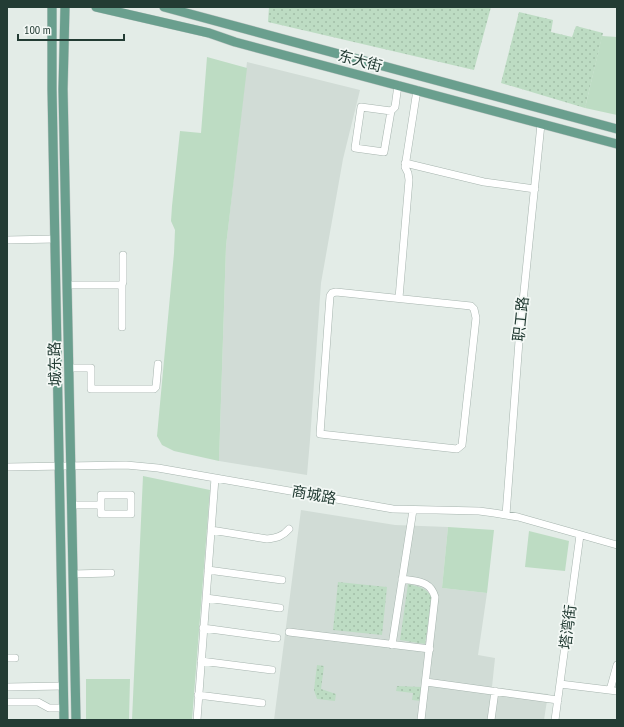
<svg xmlns="http://www.w3.org/2000/svg" width="624" height="727" font-family="'PT Sans Narrow','Noto Sans SC',sans-serif">
<style>
.built{fill:#d1dcd6}
.grass{fill:url(#grass-dots)}
.green{fill:#bddcc3}
.lines{fill:none;stroke-linecap:round;stroke-linejoin:round}
.minor-casing{stroke:#a6b4ae;stroke-width:8}
.major-casing{stroke:#c1c8c6;stroke-width:10}
.minor{stroke:#fff;stroke-width:7}
.major{stroke:#6a9f8e;stroke-width:9}
.labels{text-anchor:middle;stroke-width:3.5;stroke-linejoin:round;paint-order:stroke}
.street-label{font-size:15px;fill:#233c34;stroke:#f3f8f5}
</style>
<defs>
<pattern id="grass-dots" width="8" height="8" patternUnits="userSpaceOnUse"><rect width="8" height="8" fill="#bddcc3"/><path d="M2 2h.1M6 6h.1" fill="none" stroke="#a2bea8" stroke-width="1.8" stroke-linecap="round"/></pattern>
</defs>
<rect width="100%" height="100%" fill="#e3ece7"/>
<path class="built" d="M247,62L360,90L343,159L321,283L310,440L307,475L219,461L226,246Z
M301,510L395,525L448,527L442,588L487,593L478,655L495,658L492,687L548,694L544,720H274Z"/>
<path class="grass" d="M269,7H491L474,70L268,22Z
M519,12L553,20L551,32L572,37L576,26L603,33L585,108L501,83Z
M338,582L387,587L382,635L333,630Z
M408,584C419,587 426,587 432,598L425,644L400,640Z
M317,665L324,666L321,689L336,694L335,701L317,699L314,690Z
M397,686L422,687L421,701L412,700L413,693L396,691Z"/>
<path class="green" d="M602,36L617,37V115L585,108Z
M207,57L247,68L226,246L219,461L174,451L162,445L157,436L174,253L175,230L171,221L172,206L180,131L201,133Z
M143,476L210,490L192,720H132Z
M448,527L494,530L487,593L442,588Z
M529,531L569,541L565,571L525,567Z
M86,679H130L129,720H86Z"/>
<g class="lines">
<g class="minor-casing">
<path id="minor" d="M361,107L391,111L384,152L355,148Z
M391,111L395,107L398,85
M405,163L484,182L535,189
M7,240L55,239
M67,285H122V327
M122,285L123,282V255
M336,292L471,306L474,309L476,318L462,445L457,449L320,434L330,296L332,293Z
M399,298L409,180L408,173L405,167L417,90
M69,368H91V389H154L156,387L158,364
M7,467L126,465L158,468L393,509L479,511L494,513L518,517L617,545
M101,495H131V514H101Z
M71,505H101
M506,515L519,341L541,124
M211,530L267,539C277,538 283,536 289,529
M208,570L282,580
M73,574L111,573
M402,579C417,582 430,580 435,597L421,720
M206,598L280,608
M203,628L277,638
M289,632L430,649
M392,645L413,510
M7,658H15
M201,661L272,670
M426,682L558,700
M560,684L617,691
M7,687L63,686
M610,690L617,665
M198,695L262,703
M7,702H38L49,708H64
M197,720L215,478
M491,720L495,691
M555,720L580,535"/>
</g>
<g class="major-casing">
<path id="major" d="M52,7V89L64,720
M65,7L63,89L76,720
M96,7L209,33L235,42L617,144
M164,7L617,129"/>
</g>
<use href="#minor" class="minor"/>
<use href="#major" class="major"/>
</g>
<g class="labels">
<g class="street-label">
<text transform="translate(360 61) rotate(15)" y="5">东大街</text>
<text transform="translate(521 319) rotate(-84)" y="5">职工路</text>
<text transform="translate(55 364) rotate(-91)" y="5">城东路</text>
<text transform="translate(314 495) rotate(10)" y="5">商城路</text>
<text transform="translate(568 627) rotate(-83)" y="5">塔湾街</text>
</g>
</g>
<rect width="624" height="727" fill="none" stroke="#233c34" stroke-width="16"/>
<path d="M18 34v6h106v-6" fill="none" stroke="#233c34" stroke-width="2"/>
<text x="24" y="34" font-size="12" fill="#233c34" stroke="#f3f8f5" stroke-width="3" paint-order="stroke">100 m</text>
</svg>
